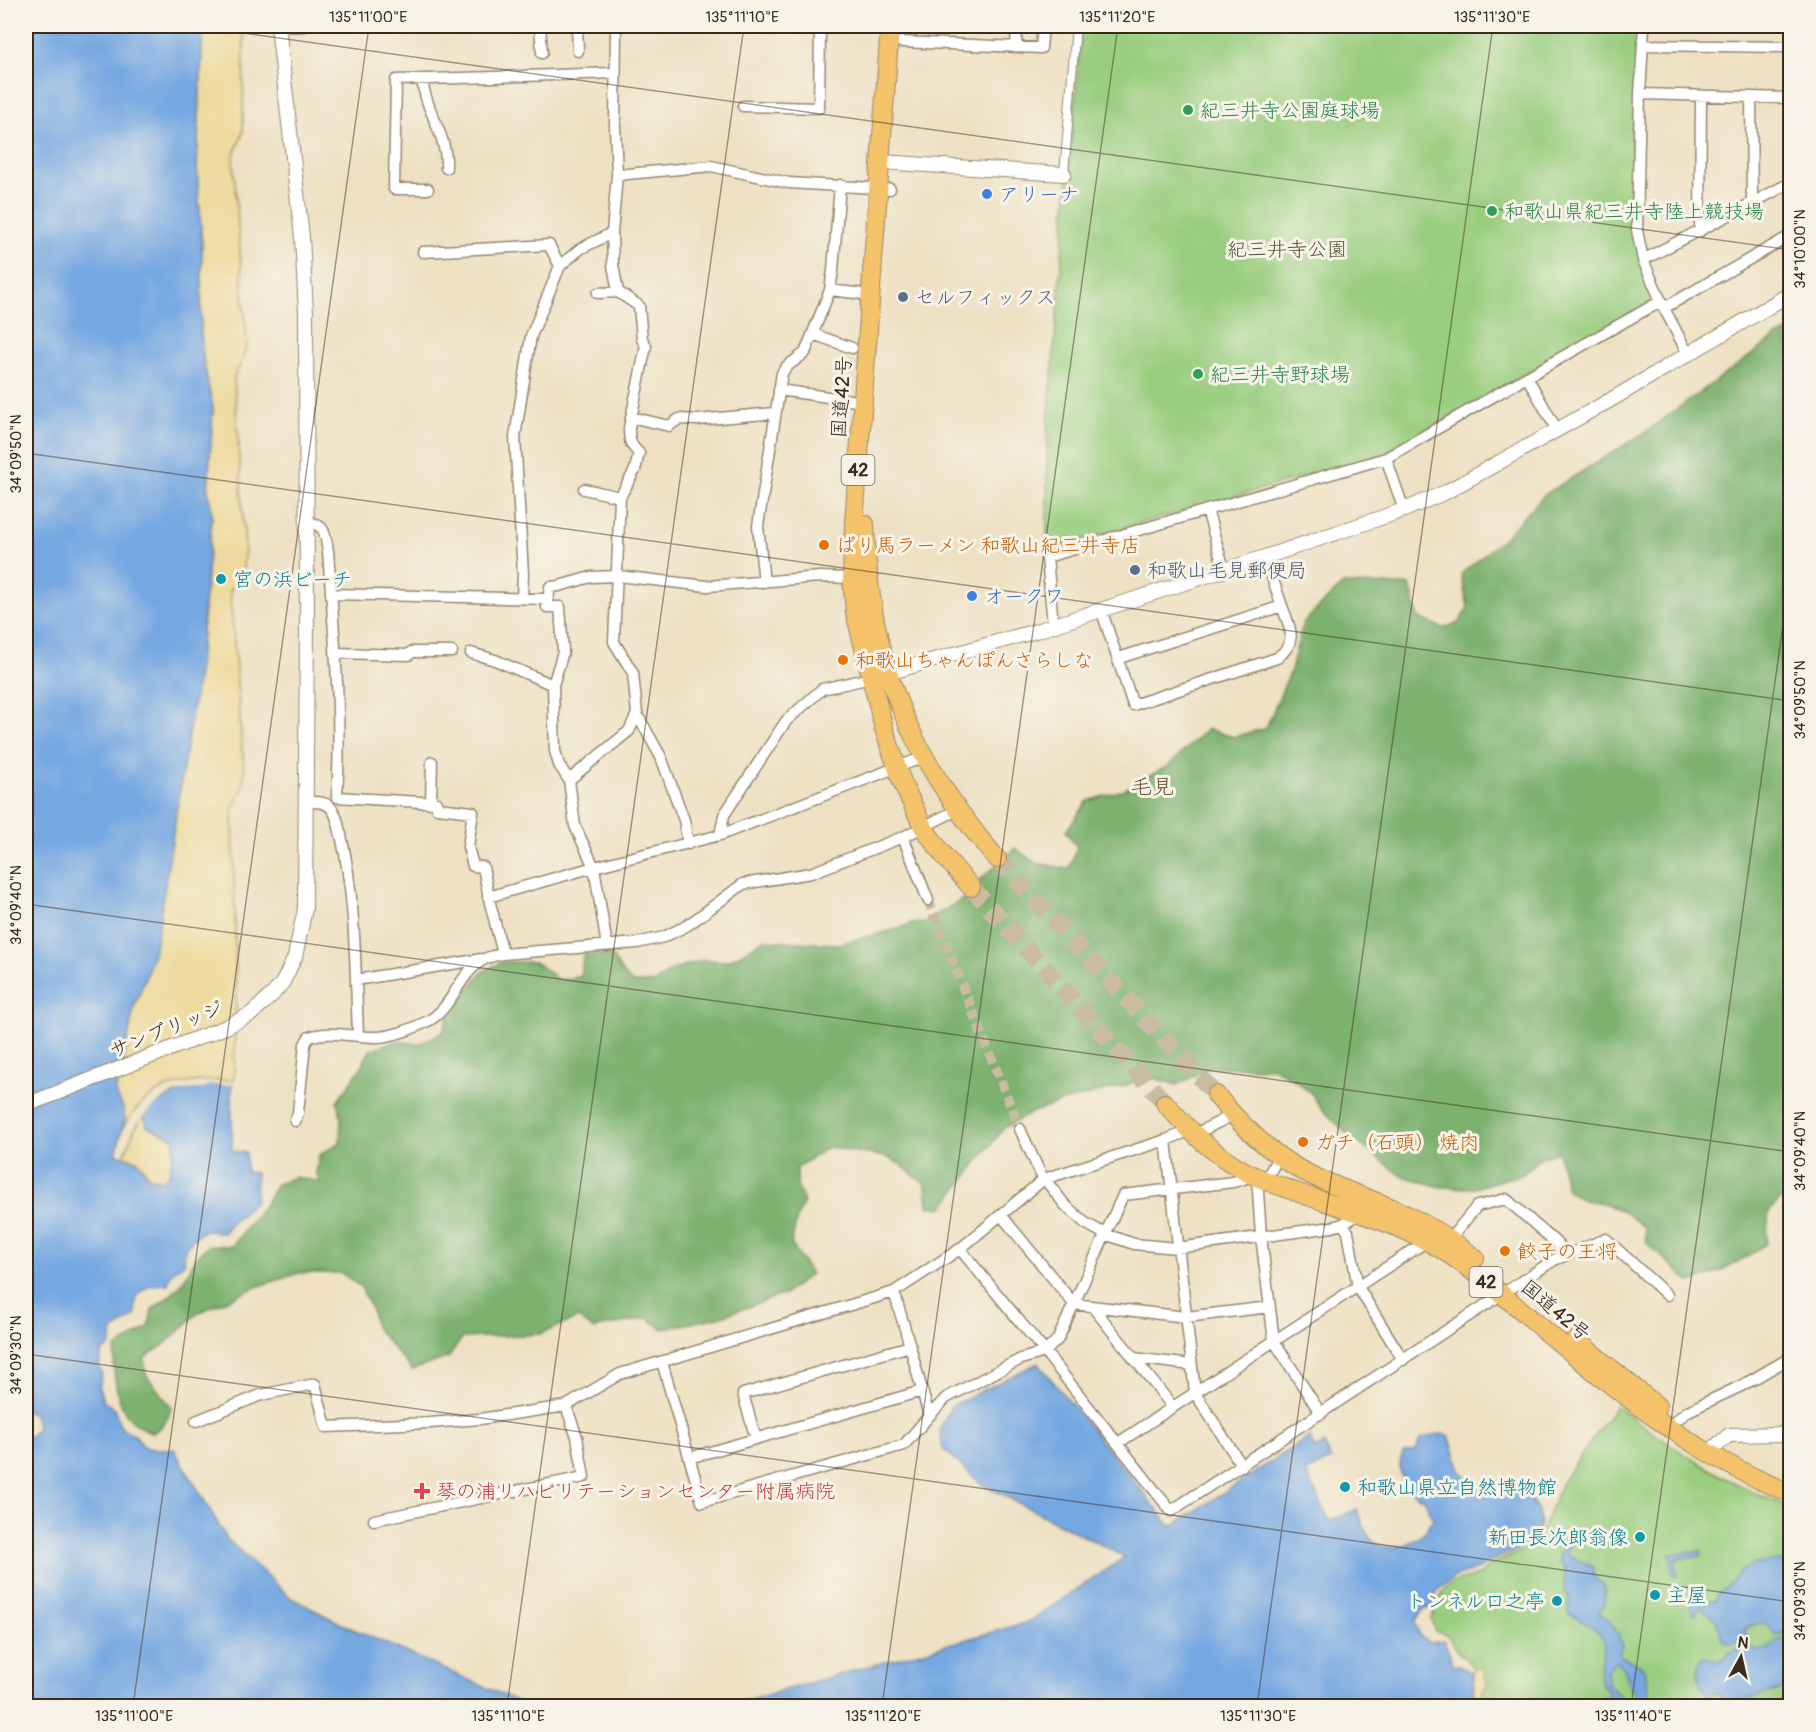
<svg xmlns="http://www.w3.org/2000/svg" width="1816" height="1732" font-family="Pangolin,'Klee One',sans-serif">
<style>
.green{fill:#9ace7f;stroke:#6a7c4e;stroke-width:1.5}
.forest{fill:#7bb16e;stroke:#5b6e46;stroke-width:1.5}
.sand{fill:#eeda9e;stroke:#94825e;stroke-width:1.5}
.water{fill:#75a7e1;stroke:#586880;stroke-width:1.5;fill-rule:evenodd}
.pier{fill:#eee1c3}
.lines{fill:none;stroke-linecap:round;stroke-linejoin:round}
.minor-tunnel{stroke:#cabca2;stroke-width:10;stroke-dasharray:10 5;stroke-linecap:butt}
.trunk-tunnel{stroke:#cabca2;stroke-width:18;stroke-dasharray:18 9;stroke-linecap:butt}
.pedestrian-casing{stroke:#948670;stroke-width:10}
.minor-casing{stroke:#948670;stroke-width:13}
.tertiary-casing{stroke:#948670;stroke-width:16}
.trunk-casing{stroke:#948670;stroke-width:20}
.pedestrian{stroke:#fff;stroke-width:8}
.minor{stroke:#fff;stroke-width:10}
.tertiary{stroke:#fff;stroke-width:14}
.trunk{stroke:#f3c26a;stroke-width:18}
.ticks{fill:none;stroke:#3b2a1e;stroke-width:1.5;stroke-opacity:0.45}
.leisure-dot{fill:#2e9e5b;stroke:#f7f3e8;stroke-width:2}
.shop-dot{fill:#3f7fe0;stroke:#f7f3e8;stroke-width:2}
.service-dot{fill:#5c6f8a;stroke:#f7f3e8;stroke-width:2}
.food-dot{fill:#e8710a;stroke:#f7f3e8;stroke-width:2}
.culture-dot{fill:#0f9aa8;stroke:#f7f3e8;stroke-width:2}
.health-dot{fill:#e0444e;stroke:#f7f3e8;stroke-width:2}
.labels{text-anchor:middle;stroke-width:6;stroke-linejoin:round;paint-order:stroke}
.shield{fill:#f7f3e8;stroke:#73665b;stroke-width:1.5}
.shield-label{font-size:18px;font-weight:bold;fill:#3b2a1e}
.leisure-label{font-size:20px;fill:#27864d;stroke:#f7f3e8;text-anchor:start}
.shop-label{font-size:20px;fill:#366cbe;stroke:#f7f3e8;text-anchor:start}
.park-label{font-size:20px;fill:#535336;stroke:#f7f3e8}
.service-label{font-size:20px;fill:#4e5e75;stroke:#f7f3e8;text-anchor:start}
.street-label{font-size:20px;fill:#3b2a1e;stroke:#f7f3e8}
.food-label{font-size:20px;fill:#c56008;stroke:#f7f3e8;text-anchor:start}
.culture-label{font-size:20px;fill:#0d838f;stroke:#f7f3e8;text-anchor:start}
.health-label{font-size:20px;fill:#be3a42;stroke:#f7f3e8;text-anchor:start}
.quarter-label{font-size:22px;fill:#6d5335;stroke:#f7f3e8}
.neatline{fill:none;stroke:#3b2a1e;stroke-width:2}
.ticks-label{font-size:15px;text-anchor:middle;fill:#3b2a1e}
</style>
<rect width="100%" height="100%" fill="#f7f3e8"/>
<filter id="ink" filterUnits="userSpaceOnUse"><feTurbulence type="fractalNoise" baseFrequency=".0167" numOctaves="2"/><feDisplacementMap in="SourceGraphic" scale="12" xChannelSelector="R" yChannelSelector="G"/><feConvolveMatrix kernelMatrix="1 2 1 2 8 2 1 2 1" color-interpolation-filters="sRGB"/></filter>
<filter id="wash" filterUnits="userSpaceOnUse"><feTurbulence type="fractalNoise" baseFrequency=".008" numOctaves="4" result="noise"/><feDisplacementMap in="SourceGraphic" scale="24" xChannelSelector="R" yChannelSelector="G"/><feGaussianBlur stdDeviation="1.35" result="paint"/><feColorMatrix in="noise" values="0 0 0 0 0 0 0 0 0 0 0 0 0 0 0 0 0 1.4 0 .05"/><feComposite in="paint" operator="in"/></filter>
<g filter="url(#wash)">
<rect width="100%" height="100%" fill="#eee1c3"/>
<path class="green" d="M1081,26H1640L1633,217L1655,300L1397,447L1374,457L1047,550V436Z
M1616,1406C1671,1447 1726,1484 1790,1507V1706H1483L1478,1674L1468,1661L1456,1650L1448,1635L1435,1631L1431,1619L1443,1591L1455,1582L1479,1575L1491,1565L1525,1549L1539,1537L1562,1482Z"/>
<path class="forest" d="M1790,331V1186L1787,1193L1769,1211L1766,1244C1742,1260 1718,1276 1689,1282L1646,1242L1645,1228L1623,1211L1602,1203L1583,1200L1567,1190L1558,1152L1540,1158L1523,1174L1474,1188L1440,1187L1402,1176L1347,1134L1321,1108L1312,1094L1290,1077L1274,1068L1211,1067L1177,1085L1150,1077L1113,1089L1065,1101L1033,1112L1004,1128L942,1208L928,1206L926,1185L900,1164L886,1157L828,1147L797,1168V1186L804,1202L797,1218L791,1244L811,1274L785,1294L719,1317L663,1329L647,1318L593,1329L578,1318L540,1334L462,1338L449,1357L412,1370L375,1327L372,1311L361,1287L341,1273H299L256,1287L198,1313L164,1345L144,1358L146,1375L171,1407C169,1420 163,1426 153,1433C147,1430 137,1426 132,1421C116,1406 111,1368 116,1348L149,1327L152,1309C163,1301 173,1295 181,1284C193,1267 191,1259 209,1245L232,1246L266,1203L275,1185L295,1177L320,1182L316,1173L319,1155L340,1142L341,1118L337,1101L359,1071L370,1050L395,1041L419,1044L443,1032L450,1011L482,972L501,962H535L559,980L581,976L583,955H611L621,971L632,983H654L672,970L703,960L728,961L746,951L762,940L838,944L898,929L912,923L924,922L968,896L980,880L1015,848L1036,863L1069,869L1077,847L1066,831L1088,801L1123,790L1168,766L1207,729L1234,737L1266,728L1291,670L1303,623L1343,584L1410,585L1418,617L1442,628L1459,623L1468,607L1461,574L1505,537L1544,495L1644,433L1776,337Z"/>
<path class="sand" d="M203,26H244L243,131C241,142 235,148 233,158L247,344L241,364L234,376L245,548L243,568L230,591L244,773L242,790L233,808L236,992L234,1080C187,1080 149,1082 123,1128L125,1118L115,1092L124,1059L134,1007L146,976L156,943L199,666L212,514L208,490L213,408L203,359L201,332L202,247L197,167Z
M144,1115L148,1126L175,1139C176,1152 173,1172 163,1180L150,1178L137,1160L124,1156L134,1130Z
M1482,1666L1487,1682L1481,1696L1475,1697L1473,1674L1471,1671Z"/>
<path class="water" d="M26,26H203L197,167L202,247L201,332L203,359L213,408L208,490L212,514L199,666L156,943L146,976L134,1007L124,1059L115,1092L123,1107L125,1118L116,1154L137,1160L150,1178L163,1180L169,1175L175,1139L147,1126L144,1115C161,1098 176,1091 199,1089C208,1088 200,1089 208,1086C214,1084 225,1085 232,1085V1151L246,1152V1172L256,1173L255,1201C246,1213 230,1220 224,1233L205,1230C192,1239 181,1246 185,1263C176,1269 169,1272 168,1284C146,1283 132,1292 136,1315L113,1331L110,1346L102,1352L99,1367L102,1373L99,1388L103,1401L115,1409L119,1423L123,1429L136,1436L143,1446L149,1449H174L227,1539L291,1598L346,1626L528,1706H26V1437L32,1435L37,1428L34,1413L26,1411Z
M1038,1363L1171,1527L1309,1437L1315,1449L1324,1444L1331,1460L1306,1472L1330,1521L1357,1509C1361,1519 1365,1535 1374,1542C1389,1552 1409,1545 1422,1535C1427,1531 1430,1524 1433,1519L1425,1500C1406,1491 1394,1473 1403,1453L1416,1451L1420,1439C1430,1435 1438,1433 1449,1435L1460,1470L1475,1489L1491,1494L1506,1489L1527,1494L1538,1510L1540,1523L1537,1534L1524,1546L1489,1562L1479,1569L1454,1577L1449,1583L1438,1589L1432,1606L1422,1611L1415,1622L1419,1635L1430,1642L1444,1640L1450,1655L1452,1664L1460,1665L1472,1674L1474,1694L1470,1701L1472,1706H726L1028,1622L1125,1557L981,1484L943,1449L940,1429L951,1406Z
M1571,1531H1576V1540L1568,1547L1567,1555L1593,1567L1595,1578L1604,1586L1605,1591L1604,1603L1599,1613L1608,1619L1618,1634L1622,1646L1619,1655C1638,1666 1644,1658 1647,1684C1648,1692 1651,1695 1648,1703L1622,1706L1618,1701L1612,1699L1611,1706H1604L1602,1697L1605,1698L1608,1694C1606,1690 1602,1686 1601,1681C1595,1666 1611,1649 1600,1635C1591,1624 1579,1620 1568,1613L1570,1599L1564,1591L1565,1569L1559,1562C1560,1550 1564,1539 1571,1531ZM1615,1661L1625,1670L1629,1687L1634,1691V1695L1630,1699L1622,1698L1608,1685L1607,1670Z
M1702,1551L1701,1556L1675,1559L1677,1576H1673L1670,1554Z
M1790,1560V1631L1789,1633L1775,1635C1767,1620 1759,1621 1745,1629L1748,1641L1730,1644L1722,1639C1719,1620 1715,1618 1701,1608H1698L1697,1614H1693L1688,1599L1699,1600L1700,1604L1705,1605L1709,1600L1716,1601L1718,1593C1731,1587 1730,1581 1739,1573C1753,1561 1773,1562 1790,1560Z
M1790,1638V1688C1766,1692 1746,1703 1720,1700L1721,1697L1718,1693H1713L1710,1697C1700,1686 1694,1674 1701,1659L1706,1657L1716,1660L1723,1659L1730,1652L1749,1648L1759,1651L1770,1648L1776,1641Z"/>
<path class="pier" d="M209,1082H232V1085H209L203,1089L188,1090L176,1093L164,1098L142,1117V1113L163,1095L175,1090L202,1086Z"/>
</g>
<g filter="url(#ink)">
<g class="lines">
<path class="minor-tunnel" d="M928,900L1020,1129"/>
<path class="trunk-tunnel" d="M997,859L1216,1095
M971,887L1165,1103"/>
<g class="pedestrian-casing">
<path id="pedestrian" d="M1064,174L1076,26"/>
</g>
<g class="minor-casing">
<path id="minor" d="M540,26L542,53
M577,26L578,51
M616,26L615,127L617,175L612,233L613,265L618,292L639,306L642,339L646,346L629,428C629,440 630,445 639,453L635,470L620,497L614,642L633,673L637,714L661,757L684,820L688,844
M774,26V30
M1644,26L1640,94L1637,230L1643,260L1664,308L1688,354
M278,27L304,26
M901,42L1041,48L1043,26
M1643,45L1790,47
M1016,47L1017,26
M422,79C425,111 448,135 446,168
M1640,94L1790,98
M1751,97L1752,203
M743,106L819,108L820,26
M617,175L711,166L789,183L890,189
M428,189H394L396,80L615,73
M1700,231L1701,96
M423,252L549,245L560,266
M1643,260L1790,183
M830,290L871,295
M598,293L618,292
M1664,308L1790,236
M813,334L852,348
M779,390L863,402
M631,417L669,426L679,419L697,420L775,413
M1557,430L1527,377L1661,301
M1386,458L1527,377
M584,489L620,497
M1207,510L1386,458L1404,510
M306,522C326,524 325,534 328,551C334,633 342,715 337,797L437,803V808L473,812L468,847L473,866L483,867L490,903L503,954
M764,582L758,526L782,373L786,367L805,353L830,290L833,270L840,185
M331,594L548,599
M522,598L523,574L515,437L531,336L560,266L580,249L612,233
M1101,609L1133,705L1277,658C1299,641 1290,628 1282,606
M1053,625L1047,557L1207,510L1224,569
M336,653L409,655L411,652H452
M471,653L495,660L553,685
M1119,658L1282,606L1265,557
M569,780L629,731L637,714
M306,802C315,802 327,801 332,809C338,816 338,827 341,835C356,900 355,968 358,1034
M431,803L432,762
M720,835L724,815L786,721L822,689L871,678
M903,837L928,900
M488,897L594,867L720,835L924,757
M607,946L594,867L575,826L569,780L559,765L555,751L553,685L563,652L560,607H547L550,587L559,586L591,577L618,576L707,586L820,577L852,578
M356,980L482,959
M295,1121L298,1113L305,1044L309,1037C331,1029 355,1038 378,1037C393,1036 412,1029 426,1022C453,1010 458,972 485,959C490,956 497,955 503,954L637,943L664,937L688,925L743,884L811,873L903,837L957,810
M1020,1129L1040,1173L1065,1205L1085,1223L1105,1234L1134,1244L1177,1248L1332,1227L1343,1224L1361,1213
M1193,1135L1233,1115
M1166,1140L1195,1393L1242,1466
M1257,1177L1261,1236L1274,1341L1321,1414
M1265,1181L1279,1156
M1001,1215L1074,1304L1186,1317L1270,1307
M1343,1224L1348,1232L1358,1287L1403,1360
M1450,1239L1477,1206L1506,1199L1569,1254
M960,1249L1045,1352L1171,1511L1554,1260L1606,1239L1667,1295
M1092,1306L1173,1407
M1133,1358L1192,1365
M662,1362L702,1502L904,1445L929,1416L910,1346
M929,1416L946,1398L1021,1359L1045,1352L1058,1339L1123,1195L1233,1182L1244,1179L1248,1173
M196,1421L261,1395L315,1384L326,1427L430,1423L480,1419L566,1406L620,1374L894,1292L960,1249L1044,1179L1166,1140L1189,1131
M1667,1428L1688,1411L1743,1385L1790,1358
M756,1439L743,1394L910,1346L894,1292
M1118,1443L1427,1241
M689,1458L922,1391
M374,1520L584,1477L577,1437L566,1406"/>
</g>
<g class="tertiary-casing">
<path id="tertiary" d="M881,162L1064,174
M881,675L1036,631L1265,557L1404,510L1446,492L1607,402L1790,294
M26,1105L226,1027L251,1014L273,994L283,982L295,957L305,909L307,622L306,313L302,237L278,26
M1707,1454L1729,1435L1790,1434"/>
</g>
<g class="trunk-casing">
<path id="trunk" d="M890,26L854,523L852,578L855,612L884,729L902,782L923,827L944,856L971,887
M865,524C868,659 909,757 997,859
M1216,1095C1240,1124 1266,1150 1299,1169C1330,1186 1364,1196 1397,1210C1425,1223 1451,1239 1475,1258
M1165,1103C1191,1133 1213,1154 1248,1173C1314,1204 1393,1215 1453,1257C1487,1280 1518,1308 1549,1334C1624,1397 1698,1457 1790,1493
M1576,1340L1657,1406"/>
</g>
<use href="#pedestrian" class="pedestrian"/>
<use href="#minor" class="minor"/>
<use href="#tertiary" class="tertiary"/>
<use href="#trunk" class="trunk"/>
</g>
</g>
<path class="ticks" d="M193,26L1790,250M26,453L1790,701M26,904L1790,1152M26,1354L1790,1602M133,1706L369,26M507,1706L744,26M882,1706L1118,26M1257,1706L1493,26M1631,1706L1790,575"/>
<g class="leisure-dot">
<circle cx="1188" cy="110" r="6"/>
<circle cx="1492" cy="211" r="6"/>
<circle cx="1198" cy="374" r="6"/>
</g>
<g class="shop-dot">
<circle cx="987" cy="194" r="6"/>
<circle cx="972" cy="596" r="6"/>
</g>
<g class="service-dot">
<circle cx="903" cy="297" r="6"/>
<circle cx="1135" cy="570" r="6"/>
</g>
<g class="food-dot">
<circle cx="824" cy="545" r="6"/>
<circle cx="843" cy="660" r="6"/>
<circle cx="1303" cy="1142" r="6"/>
<circle cx="1505" cy="1251" r="6"/>
</g>
<g class="culture-dot">
<circle cx="221" cy="579" r="6"/>
<circle cx="1345" cy="1487" r="6"/>
<circle cx="1640" cy="1537" r="6"/>
<circle cx="1655" cy="1595" r="6"/>
<circle cx="1557" cy="1601" r="6"/>
</g>
<path class="health-dot" d="M419 1482h6v6h6v6h-6v6h-6v-6h-6v-6h6z"/>
<g class="labels">
<g class="shield">
<rect x="841.5" y="455" width="33" height="30" rx="4.5"/>
<rect x="1469.5" y="1267" width="33" height="30" rx="4.5"/>
</g>
<g class="shield-label">
<text x="858" y="476">42</text>
<text x="1486" y="1288">42</text>
</g>
<g class="leisure-label">
<text x="1200" y="117">紀三井寺公園庭球場</text>
<text x="1504" y="218">和歌山県紀三井寺陸上競技場</text>
<text x="1210" y="381">紀三井寺野球場</text>
</g>
<g class="shop-label">
<text x="999" y="201">アリーナ</text>
<text x="984" y="603">オークワ</text>
</g>
<g class="park-label">
<text x="1287" y="256">紀三井寺公園</text>
</g>
<g class="service-label">
<text x="915" y="304">セルフィックス</text>
<text x="1147" y="577">和歌山毛見郵便局</text>
</g>
<g class="street-label">
<text transform="translate(841 397) rotate(-86)" y="7">国道42号</text>
<text transform="translate(166 1029) rotate(-22)" y="7">サンブリッジ</text>
<text transform="translate(1556 1310) rotate(40)" y="7">国道42号</text>
</g>
<g class="food-label">
<text x="836" y="552">ばり馬ラーメン 和歌山紀三井寺店</text>
<text x="855" y="667">和歌山ちゃんぽんさらしな</text>
<text x="1315" y="1149">ガチ（石頭） 焼肉</text>
<text x="1517" y="1258">餃子の王将</text>
</g>
<g class="culture-label">
<text x="233" y="586">宮の浜ビーチ</text>
<text x="1357" y="1494">和歌山県立自然博物館</text>
<text x="1628" y="1544" text-anchor="end">新田長次郎翁像</text>
<text x="1667" y="1602">主屋</text>
<text x="1545" y="1608" text-anchor="end">トンネル口之亭</text>
</g>
<g class="health-label">
<text x="436" y="1498">琴の浦リハビリテーションセンター附属病院</text>
</g>
<g class="quarter-label">
<text x="1152" y="794">毛見</text>
</g>
</g>
<rect width="1816" height="1732" fill="none" stroke="#f7f3e8" stroke-width="66"/>
<g transform="translate(1741 1657) rotate(8)" stroke="#f7f3e8" stroke-width="4.5" paint-order="stroke">
<path d="M0-4.5L10 22L0 15L-10 22Z" fill="#3b2a1e"/>
<text y="-9" font-size="16" font-weight="bold" text-anchor="middle" fill="#3b2a1e">N</text>
</g>
<rect x="33" y="33" width="1750" height="1666" class="neatline"/>
<g class="ticks-label">
<text x="368" y="22">135°11'00"E</text>
<text x="742" y="22">135°11'10"E</text>
<text x="1117" y="22">135°11'20"E</text>
<text x="1492" y="22">135°11'30"E</text>
<text transform="translate(1800 249) rotate(-90)" y="5">34°10'00"N</text>
<text transform="translate(16 454) rotate(-90)" y="5">34°09'50"N</text>
<text transform="translate(1800 700) rotate(-90)" y="5">34°09'50"N</text>
<text transform="translate(16 905) rotate(-90)" y="5">34°09'40"N</text>
<text transform="translate(1800 1151) rotate(-90)" y="5">34°09'40"N</text>
<text transform="translate(16 1355) rotate(-90)" y="5">34°09'30"N</text>
<text transform="translate(1800 1601) rotate(-90)" y="5">34°09'30"N</text>
<text x="134" y="1721">135°11'00"E</text>
<text x="508" y="1721">135°11'10"E</text>
<text x="883" y="1721">135°11'20"E</text>
<text x="1258" y="1721">135°11'30"E</text>
<text x="1633" y="1721">135°11'40"E</text>
</g>
</svg>
